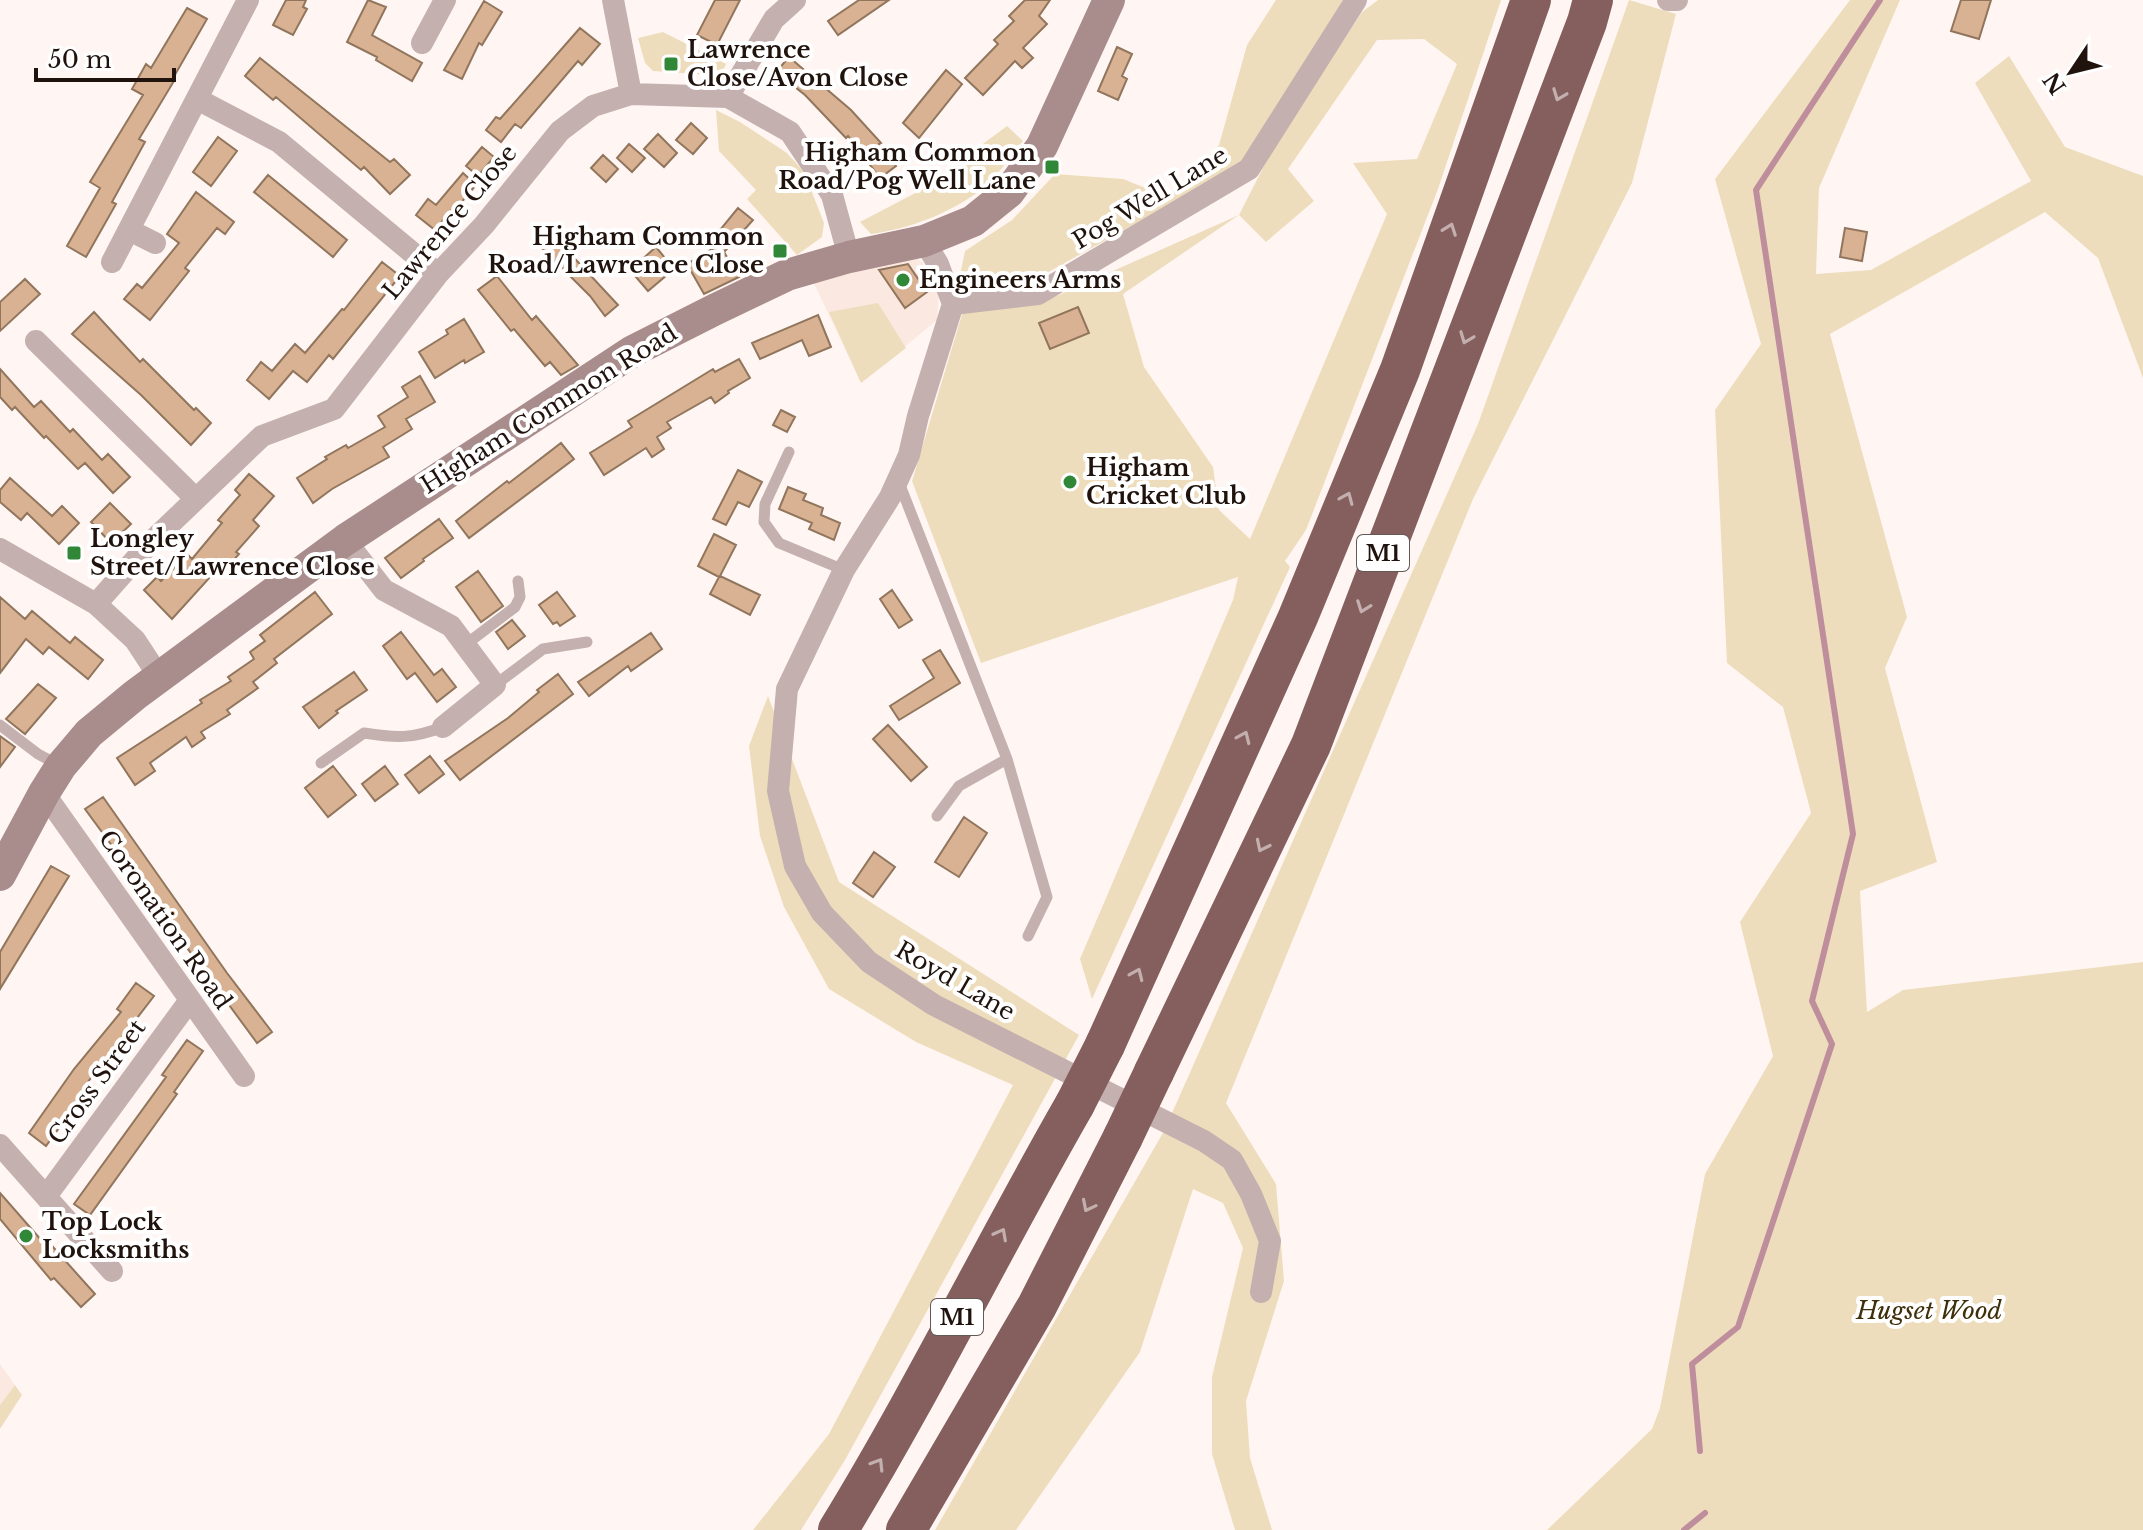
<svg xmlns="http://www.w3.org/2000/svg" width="2143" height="1530" font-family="'Libre Baskerville',serif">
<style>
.built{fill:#fbe8e0}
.green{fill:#eeddbc;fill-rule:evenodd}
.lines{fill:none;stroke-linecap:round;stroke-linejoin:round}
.stream{stroke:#bf8e9c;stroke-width:6}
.building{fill:#d8b292;stroke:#91755d;stroke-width:2}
.lane{stroke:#c4b0af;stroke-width:11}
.street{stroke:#c4b0af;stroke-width:22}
.secondary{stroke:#a98d8c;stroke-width:32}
.highway{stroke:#855f5e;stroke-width:40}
.highway-bridge{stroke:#855f5e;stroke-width:40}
.oneway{stroke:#c2afae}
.poi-dot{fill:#2f8737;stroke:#fff;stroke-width:3}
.labels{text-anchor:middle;stroke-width:8;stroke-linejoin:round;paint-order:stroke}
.shield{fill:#fff;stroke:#635a56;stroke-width:2}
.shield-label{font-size:22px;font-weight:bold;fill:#20130d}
.poi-label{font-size:24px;font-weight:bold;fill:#20130d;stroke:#fff;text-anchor:start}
.street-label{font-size:24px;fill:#20130d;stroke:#fff}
.park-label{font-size:24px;font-style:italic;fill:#3f2f0b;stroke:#fff}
</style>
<rect width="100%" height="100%" fill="#fff6f3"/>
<path class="built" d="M907,252L922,262L939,291L937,320L861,383L812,279Z
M0,1364L15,1385L0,1405Z"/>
<path class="green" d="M1276,0H1343L1243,164L1034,280L958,285L965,251L1012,220L1055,174L1123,179L1168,197L1219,145L1247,45Z
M1378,0H1501L1438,189L1306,530L1285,561L1290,567L1092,999L1080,959L1233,600L1238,577L981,663L912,481L963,311L1041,303L1239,215L1276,142L1362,12ZM1424,39L1457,64L1417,159L1353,163L1387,214L1250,539L1219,510L1213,467L1144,367L1123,294L1239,215L1266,242L1314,201L1288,169L1377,40Z
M1629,0L1676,14L1632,183L1473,499L1226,1103L1276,1184L1284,1281L1246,1401L1250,1458L1272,1530H1235L1212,1454V1377L1243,1248L1223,1203L1193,1189L1140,1352L1016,1530H935L1164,1131L1478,424Z
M1850,0H1900L1819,188L1816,274L1871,270L2031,181L1975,83L2009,56L2065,147L2143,176V378L2098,258L2045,212L1830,334L1907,617L1885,668L1937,862L1860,891L1867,1012L1903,990L2143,962V1530H1547L1652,1429L1660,1408L1705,1174L1773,1056L1740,922L1811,813L1783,707L1727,663L1715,410L1761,344L1715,179Z
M663,32L726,64L723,70L710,75L653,71L645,63L638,38Z
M716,110L740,122L787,153L804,172L824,223L822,237L797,255L747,199L756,190L719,151Z
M1007,126L1023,141C1010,156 998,177 982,189C951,213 909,229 871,234L860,222L921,190Z
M878,303L906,348L861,383L829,312Z
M768,696L839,882L1079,1035L845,1460L801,1530H753L829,1434L1013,1085L916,1042L829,989L784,907L760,836L749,746Z
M15,1385L22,1395L0,1429V1405Z"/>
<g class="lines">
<path class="stream" d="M1700,1451L1692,1364L1738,1327L1832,1044L1812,1001L1853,834L1756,190L1880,0
M1684,1530L1705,1513"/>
</g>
<path class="building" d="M286,0H306L303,7L307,9L293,35L273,25Z
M368,0L386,7L372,35L422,63L412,81L376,60L377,57L347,42Z
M715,0H740L717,45L697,35Z
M859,0H889L838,35L828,21Z
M1025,0H1050L1039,16L1047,24L1023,48L1033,58L1022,68L1015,61L983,95L965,78L998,44L994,40L1014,21L1009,16Z
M1961,0H1991L1979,39L1951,31Z
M484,1L502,12L482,45L479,43L462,79L444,70Z
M187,8L207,19L172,80L174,81L139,139L145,142L112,202L116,204L86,257L67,246L100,188L90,182L143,95L132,89L146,64L151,68Z
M580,28L600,44L582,65L578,61L521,128L515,124L501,142L486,130L496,117L500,119Z
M1117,47L1132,54L1122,76L1127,79L1118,100L1098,91Z
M789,57L851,110L881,143L879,144L896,166L880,178L848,136L846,138L805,95L776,72Z
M260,58L390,162L394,159L410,175L390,194L364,167L361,170L276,97L273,100L245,76Z
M946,70L962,84L919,138L903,123Z
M691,123L707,138L693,154L676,140Z
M658,134L677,153L664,167L644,149Z
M218,137L237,151L211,186L193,172Z
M629,144L645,158L632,172L617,158Z
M482,147L494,157L478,176L466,166Z
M603,155L618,169L606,182L591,168Z
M463,173L476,185L460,204L458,202L435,230L416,215L428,199L436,205Z
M268,175L347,240L333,257L254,192Z
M196,192L234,222L225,234L217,228L185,268L189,271L150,320L124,299L137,284L142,288L179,243L167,234Z
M738,208L753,220L724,252L739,277L704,294L687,264L717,246L711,241Z
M1845,228L1867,232L1862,261L1840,257Z
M551,233L618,305L605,316L590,296L539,245Z
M656,247L674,269L648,291L630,270Z
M382,262L400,276L333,359L329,355L307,382L293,371L269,399L247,380L261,362L272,371L295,344L305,353L342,309L344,310Z
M908,264L927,292L905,308L879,270Z
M497,276L532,320L536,316L578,365L561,375L550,362L545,366L514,329L511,331L478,290Z
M25,279L40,294L0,331V302Z
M1078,307L1089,333L1050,349L1039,323Z
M94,312L140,362L143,359L194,410L196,408L211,423L191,445L141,395L72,334Z
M818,315L831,347L809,356L802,340L760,359L752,343Z
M464,319L484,352L465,363L464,360L435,378L419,352L448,334L446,330Z
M739,359L750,378L728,391L729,393L715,403L711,397L667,422L671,428L657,437L664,449L652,457L646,448L604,475L590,453L632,427L628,421L713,369L715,372Z
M0,369L34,407L41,401L70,432L73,429L102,460L108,454L130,477L113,493L85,463L78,469L46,436L44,438L15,407L12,410L0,397Z
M420,376L435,402L406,419L412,429L383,447L389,457L332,489L313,503L297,478L327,459L325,457L346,445L348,448L385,427L378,416L408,397L402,387Z
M781,410L795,417L787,432L773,425Z
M561,443L574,459L469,538L456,521L507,481L509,483Z
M738,470L762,482L749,507L738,502L726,525L713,519Z
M249,474L274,496L253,520L259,526L236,552L239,554L225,570L220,566L172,619L144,590L157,577L161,581L187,554L192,559L222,523L218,520L240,495L235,490Z
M10,478L52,516L62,506L79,523L59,544L27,513L21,520L0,502V490Z
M788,487L806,494L803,500L823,508L821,515L840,523L834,540L809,529L812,523L779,509Z
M110,503L131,524L111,543L91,522Z
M439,519L453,538L423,559L424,561L401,578L385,558Z
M714,534L736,545L720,576L760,595L750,615L710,594L719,577L698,566Z
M478,571L503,606L481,622L456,587Z
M892,590L912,620L899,628L880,599Z
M315,592L332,614L274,659L277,663L253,682L258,688L227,710L230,714L201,732L205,738L192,747L186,737L150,763L155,771L135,785L117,758L202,703L200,700L231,681L228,677L254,659L250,652L265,641L260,635Z
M557,592L575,616L560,626L557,622L553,624L539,605Z
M0,597L25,619L32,611L70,643L75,637L103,660L88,679L49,647L43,654L26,639L0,673Z
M512,620L525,636L508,649L496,632Z
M401,632L434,675L442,669L456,687L437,702L415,673L407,679L383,646Z
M651,633L662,649L631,671L628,666L589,696L578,682Z
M940,650L960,683L899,720L890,706L934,678L923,660Z
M354,672L367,690L336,711L338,713L319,728L303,707Z
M558,674L573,694L460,780L445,761L508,718L539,692L537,690Z
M38,684L56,698L25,734L6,719Z
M888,725L927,767L911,781L873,739Z
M0,736L15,747L0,767Z
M430,756L444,774L419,793L405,775Z
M333,766L356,795L328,817L305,788Z
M385,766L398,784L375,801L362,784Z
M103,797L227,973L272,1032L257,1043L85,809Z
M964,817L987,833L959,877L935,862Z
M874,852L895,867L873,897L853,883Z
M51,866L69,876L0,989V952Z
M136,983L154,996L84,1087L87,1089L46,1146L29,1133L74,1069L121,1012L117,1009Z
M187,1040L203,1051L174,1092L177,1094L90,1215L74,1204L166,1077L162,1075Z
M0,1193L42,1241L45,1238L95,1294L81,1307L54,1278L51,1280L0,1219Z"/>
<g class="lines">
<path class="lane" d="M789,452L765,504L764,522L779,543L844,570
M898,480L1007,759L959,786L937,816
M465,645L515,607L520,597L518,581
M495,685L543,649L587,642
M0,725L38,754L57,764
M1007,759L1047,897L1028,936
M321,763L364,733C396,738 412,739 443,727"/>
<path class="street" d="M613,0L631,94
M1668,0H1677
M422,43L445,0
M728,97L774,19L795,0
M197,99L279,142L438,274
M129,230L155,243
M924,241L938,264L953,304L1038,294L1249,169L1356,0
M112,262L248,0
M953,304L918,416L909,455L890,497L844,570L787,689L778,791L795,866L822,913L869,962L934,1005L1204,1141L1232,1160L1251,1194L1270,1241L1261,1292
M36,341L196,499
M345,540L384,590L451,626L495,685L443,727
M0,549L96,604L135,640L160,678
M96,604L149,544L262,436L334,409L438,274L484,225L560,131L593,106L631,94L728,97L790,132L832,195L849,257
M44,793L244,1076
M0,1145L112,1271
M47,1195L190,1000"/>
<path class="secondary" d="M0,875L44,793L61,766L89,733L135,695L345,540L633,351L714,310L787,275L849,257L924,241L973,221L1009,192L1042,146L1109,0"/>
<path class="highway" d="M1105,1045L1298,617L1400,370L1531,0
M1154,1072L1311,745L1587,22L1593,0
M838,1530C923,1391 994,1245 1075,1104
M906,1530L1037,1306L1123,1137"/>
<path class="highway-bridge" d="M1075,1104L1105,1045
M1123,1137L1154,1072"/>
</g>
<defs><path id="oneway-chevron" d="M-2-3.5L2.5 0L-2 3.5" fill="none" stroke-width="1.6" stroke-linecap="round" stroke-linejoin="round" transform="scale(2)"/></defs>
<g class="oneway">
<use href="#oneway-chevron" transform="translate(1559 95) rotate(111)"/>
<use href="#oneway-chevron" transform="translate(1450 229) rotate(-70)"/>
<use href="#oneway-chevron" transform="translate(1466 338) rotate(111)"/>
<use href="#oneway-chevron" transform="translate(1347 498) rotate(-67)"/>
<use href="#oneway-chevron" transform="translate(1363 607) rotate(110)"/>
<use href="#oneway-chevron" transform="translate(1244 737) rotate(-66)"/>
<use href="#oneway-chevron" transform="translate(1262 846) rotate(116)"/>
<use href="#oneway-chevron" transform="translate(1137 974) rotate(-66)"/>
<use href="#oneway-chevron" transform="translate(1088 1206) rotate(117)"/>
<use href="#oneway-chevron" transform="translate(1001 1234) rotate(-62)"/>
<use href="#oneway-chevron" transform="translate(878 1464) rotate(-58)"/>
</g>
<g class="poi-dot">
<rect x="663" y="56" width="16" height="16" rx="4"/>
<rect x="1044" y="159" width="16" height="16" rx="4"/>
<rect x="772" y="243" width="16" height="16" rx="4"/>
<circle cx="903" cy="280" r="8"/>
<circle cx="1070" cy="482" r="8"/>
<rect x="66" y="545" width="16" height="16" rx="4"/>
<circle cx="26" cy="1236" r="8"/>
</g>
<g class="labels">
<g class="shield">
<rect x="1357" y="535" width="52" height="36" rx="6"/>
<rect x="931" y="1299" width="52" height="36" rx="6"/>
</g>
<g class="shield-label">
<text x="1383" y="561">M1</text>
<text x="957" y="1325">M1</text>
</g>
<g class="poi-label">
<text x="687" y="58">Lawrence<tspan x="687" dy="28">Close/Avon Close</tspan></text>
<text x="1036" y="161" text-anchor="end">Higham Common<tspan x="1036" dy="28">Road/Pog Well Lane</tspan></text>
<text x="764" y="245" text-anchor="end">Higham Common<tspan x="764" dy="28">Road/Lawrence Close</tspan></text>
<text x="919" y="288">Engineers Arms</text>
<text x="1086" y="476">Higham<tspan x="1086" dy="28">Cricket Club</tspan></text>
<text x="90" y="547">Longley<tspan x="90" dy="28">Street/Lawrence Close</tspan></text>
<text x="42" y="1230">Top Lock<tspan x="42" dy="28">Locksmiths</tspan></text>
</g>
<g class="street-label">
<text transform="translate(1150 198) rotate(-31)" y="8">Pog Well Lane</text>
<text transform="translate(450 222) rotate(-50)" y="8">Lawrence Close</text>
<text transform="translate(549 409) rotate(-32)" y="8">Higham Common Road</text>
<text transform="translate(165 920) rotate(55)" y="8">Coronation Road</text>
<text transform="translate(955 981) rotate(30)" y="8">Royd Lane</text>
<text transform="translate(97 1082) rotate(-54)" y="8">Cross Street</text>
</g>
<g class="park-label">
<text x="1929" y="1319">Hugset Wood</text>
</g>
</g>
<g transform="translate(2071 72) rotate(235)" stroke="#ffffff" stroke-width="6" paint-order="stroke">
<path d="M0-6L14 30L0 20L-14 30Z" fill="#20130d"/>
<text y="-12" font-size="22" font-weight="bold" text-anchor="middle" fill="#20130d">N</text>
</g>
<path d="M36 68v12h138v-12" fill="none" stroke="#20130d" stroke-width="4"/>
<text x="48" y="68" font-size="24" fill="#20130d" stroke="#ffffff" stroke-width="6" paint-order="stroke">50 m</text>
</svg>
